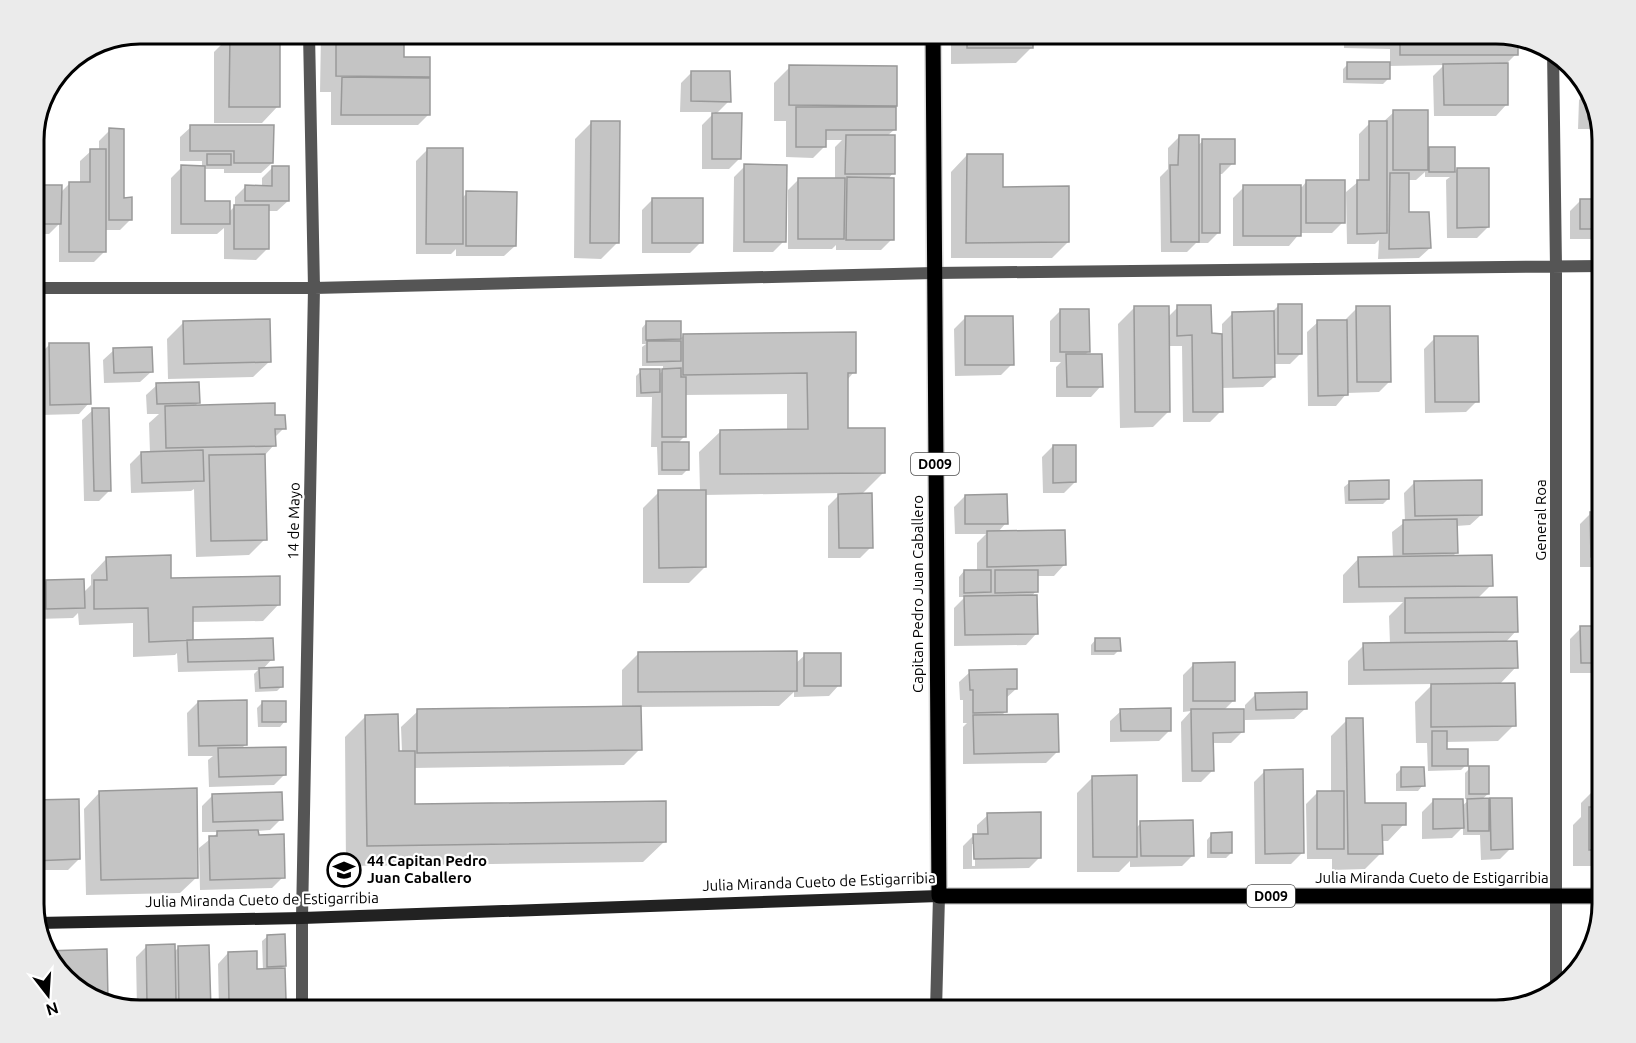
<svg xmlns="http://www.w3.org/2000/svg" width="1636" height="1043" font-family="Ubuntu,sans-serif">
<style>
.shadow{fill:#0003;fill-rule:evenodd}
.building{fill:#c4c4c4;stroke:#999;stroke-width:1.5}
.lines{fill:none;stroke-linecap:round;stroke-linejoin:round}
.primary-casing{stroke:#dbdbdb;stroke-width:18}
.street{stroke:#555;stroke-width:12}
.secondary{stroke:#222;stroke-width:12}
.primary{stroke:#000;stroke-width:15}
.labels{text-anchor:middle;stroke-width:4.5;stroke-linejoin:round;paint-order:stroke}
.shield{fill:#fff;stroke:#4c4c4c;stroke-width:1.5}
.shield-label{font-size:14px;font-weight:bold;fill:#000}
.street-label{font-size:15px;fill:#000;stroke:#fff}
.poi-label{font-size:15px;font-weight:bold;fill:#000;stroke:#fff;text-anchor:start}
.rim{fill:none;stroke:#000;stroke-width:3}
</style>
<rect width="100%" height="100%" fill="#fff"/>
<path class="shadow" d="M321,33H403V58L429,76L426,79L429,114L418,125H331V92H320Z
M951,33H1032V47L1016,63L951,64Z
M1349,33L1396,38L1401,33L1516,54L1506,64V105L1496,116H1434L1433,76L1444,65L1388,66V79L1383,84L1343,83V69L1348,64H1390V49L1344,48V38Z
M230,36L278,106L262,123H214V52Z
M790,67L895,105L891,109L894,130L887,136L893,173L888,179L892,239L881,250H836V245L832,249H788V190L799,179H835V147L842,140H824V147L813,158L786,157V121H774V83Z
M692,72L729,101L716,114L740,158L729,169H702V125L715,112H680L681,83Z
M1590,89L1601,129H1578L1579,100Z
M1394,112L1427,152L1430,149H1454V173L1457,169L1488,227L1477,238H1447L1446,180L1450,177H1425V172L1416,180H1407V214L1430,248L1419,258L1378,259L1379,240L1375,244H1347L1346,192L1359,181V134L1370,123H1382Z
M591,123L618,242L601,259L574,258L575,139Z
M191,127L272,163L261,173H224V169H203V203L228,213L235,206V197L246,186L262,187V178L273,167L288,201L277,211H267V249L256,260L224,259V228L217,234H171V178L182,167H202V161H180V137Z
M110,130L122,199L131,219L120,230H105V251L94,262H59V224L49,234H33V186L60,193L70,183H80V161L91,151L99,150V141Z
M1179,137L1197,146L1203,141L1233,163L1222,174H1219V232L1208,243H1196L1187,252H1161L1160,177L1168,169V148Z
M427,150L462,198L467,193L515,246L504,256H456V249L451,254H416V161Z
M967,155L1001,188L1068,242L1052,258H951V172Z
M745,166L784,241L773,252H733L734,177Z
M1306,182L1343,222L1332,233H1300L1289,246H1233V198L1244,187H1302Z
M652,200L701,242L690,253H642V210Z
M1581,200H1603V235L1599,239H1570V211Z
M1278,306L1301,353L1290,364H1274V377L1263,387L1221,388V411L1210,422H1183L1182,346H1168L1169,411L1153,427L1120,428L1118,324L1134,308L1168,317L1178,307L1210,335H1222V324L1233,313L1272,312Z
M1357,308L1390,381L1379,392L1347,393L1336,406H1308L1307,332L1318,322L1346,321V319Z
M1060,311L1089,351L1084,356L1101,386L1091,397H1056V367L1061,362H1050V321Z
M965,318L1012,364L1001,375L955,376L954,329Z
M184,322L270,361L253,377L168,379L167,339Z
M647,322H680V339L684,335L854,372L847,380V430L884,472L861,495L871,547L860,558H828V506L841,493L704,495L705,567L689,583H643V508L659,492L700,491L699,452L721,431H787V394L684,395L685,436L677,444L687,470L682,475H658L657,447H651L652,397H636V376L641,371L658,375L663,371V366H642V347L646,344H642V328Z
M1435,338L1477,401L1466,412L1425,413L1424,349Z
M49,345L89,403L79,414L40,415L38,356Z
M114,350L151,372L140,382L104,383L103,360Z
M157,385L199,402L194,407L274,417L284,428L274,438V445L264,456L265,539L249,555L196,557L194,489L191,491L131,493L130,464L141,453H150L149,423L159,414H147L146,395Z
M93,410L110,490L99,501H84L82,420Z
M1053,446L1075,482L1064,493H1043L1042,457Z
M1350,482L1388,499L1383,504H1345L1344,487Z
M1415,482L1481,515L1470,525L1456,526V553L1452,557L1491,585L1477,599L1516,631L1505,643L1516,667L1499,685L1514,725L1498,741L1445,742V751L1466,765L1461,770L1428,771L1427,743H1416L1415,702L1433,684L1348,685V661L1364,645L1390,644L1389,616L1403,602L1343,603V575L1359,558H1393L1392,532L1405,522L1404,493Z
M965,496L1006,523L998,532L1064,565L1054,576H1036V591L1031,597L1036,634L1026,645L954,646V608L965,597H959V577L964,571H977V543L986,534H955L954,507Z
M1591,513H1603V567H1580V524Z
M107,558L170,580L279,604L263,621L191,622L188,642L272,659L263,669L282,686L277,691L255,692L254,674L258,670L178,672L177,653L175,655L133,657V623L79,625L78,613L73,618L36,619V592L46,581L83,593L91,585V575Z
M1581,628H1603V673H1570V639Z
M1096,639L1119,650L1114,655H1091V645Z
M638,654L795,664L805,655L839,685L829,696L794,697V692L779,706L640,707V749L624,765L413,768V806L665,841L643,862L346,866L345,737L366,716L397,752H402L401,727L418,711L622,708V670Z
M1194,664L1234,700L1223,711L1242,732L1231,743H1211L1212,771L1201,782H1182L1181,722L1191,711L1183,712V675Z
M970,672L1016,689L1005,699L1006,711L1001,716L1057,752L1046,763L963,764V727L967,723H963V700H960L959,682Z
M1256,694L1305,709L1294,719L1245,720V705Z
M198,702L246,744L241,749L285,774L274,785L209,787L208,760L213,756H188L187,713Z
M262,703L285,721L280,727H258L257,708Z
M1121,711L1170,730L1159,741L1110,742V721Z
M1347,720L1363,805L1404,824L1388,841H1381V853L1365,869L1332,870V859H1307L1306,804L1317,793H1331V736Z
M1470,768L1488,794L1481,800L1487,804L1491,800L1511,848L1500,859L1481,860L1480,835H1463V827L1452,838L1422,839V812L1433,801L1462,806L1470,799H1465V773Z
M1401,769L1423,785L1418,791H1396V774Z
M1265,771L1302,853L1291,864H1255L1254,782Z
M1093,777L1136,828L1141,823L1193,855L1182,866L1130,867V861L1119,872H1077V793Z
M1597,787H1603V866H1573V825L1581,817V803Z
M100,792L197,877L180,893L86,895L84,809Z
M213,795L281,819L270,830L257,831V836L283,877L272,888L200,890L199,848L219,832H202V806Z
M33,802L79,859L68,870H33Z
M988,815L1040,857L1029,868L963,869V846L974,835H977V825ZM972,844H975V866H972Z
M1212,834L1231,853L1226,858H1207V840Z
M268,936L284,966L280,970L284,1000L274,1010H213L219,1009L218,964L228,953L256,971H263L262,941Z
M147,946L174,952L179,947L209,1010L137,1009L136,957Z"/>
<path class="building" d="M336,33H404V57H430V77L336,76Z
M967,33H1033V48H967Z
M1348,33H1398L1397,44H1348Z
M1400,33H1497L1518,39V55H1400Z
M230,35H280V107H229Z
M1347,62H1390V79H1347Z
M1508,63V105H1444L1443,64Z
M789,65L897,66V106L789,105Z
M691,71H730L731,102L691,101Z
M342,77L430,78V115H341Z
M1589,88L1598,119H1588Z
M796,107H896V130H826V147H796Z
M1393,110H1428V170H1393Z
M712,113H742L741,159H712Z
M591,121H620L619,243H590Z
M1369,121H1387V233L1357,234V180H1369Z
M190,125H274L273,163H234V151H190Z
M109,128L124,129V198L132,197V220H109Z
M846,135H895V174H845Z
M1179,135H1199V242H1171L1170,165H1178Z
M1202,139H1235V164H1220V233H1202Z
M1429,147H1455V172H1429Z
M427,148H463V244H426Z
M90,149H106V252H69V182H90Z
M207,154H231V165H207Z
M967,154H1003V187L1069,186V242L966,243Z
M744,164L787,165L786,242H744Z
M181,165L205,166V201H230V224H181Z
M272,166H289V201H245V185L272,186Z
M1457,168H1489V227L1457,228Z
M1390,173H1409V212H1429L1431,248L1389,249Z
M847,177L894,178V240H846Z
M798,178H845L844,239H798Z
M1306,180H1345V223H1306Z
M33,185H62L61,224H33Z
M1243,185H1301V236H1243Z
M466,191L517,192L516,246H466Z
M652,198H703V243H652Z
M1580,199H1603V229H1580Z
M234,205H269V249H234Z
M1278,304H1302V354H1278Z
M1177,305H1211L1212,333L1222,334L1223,412H1193L1192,335L1177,336Z
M1134,306H1169L1170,412H1135Z
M1356,306H1390L1391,382H1357Z
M1060,309H1089L1090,352H1060Z
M1274,311L1275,377L1233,378L1232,312Z
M965,316H1013L1014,365H965Z
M270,319L271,362L184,364L183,321Z
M1317,320H1347L1348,395L1318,396Z
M646,321H681V339L646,340Z
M856,332V373H848V428H885V473L720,474V430L808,429L807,373L683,375V334Z
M1434,336H1478L1479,402H1435Z
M647,341H681V361L647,362Z
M49,343H89L91,404L50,405Z
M152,347L153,372L114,373L113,348Z
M1066,354H1102L1103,387H1067Z
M681,368V377H686V437H662V369Z
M640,369H660V392L641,393Z
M199,382L200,403L157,404L156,383Z
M275,403V415H285L286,429H275L276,446L166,448L165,406Z
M92,408H109L111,491H94Z
M662,442H689V470H662Z
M1053,445H1076V482L1053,483Z
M203,450L204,481L142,483L141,452Z
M265,454L267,540L211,541L209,455Z
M1389,480V499L1349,500V481Z
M1482,480V515L1415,516L1414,481Z
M658,490H706V567L659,568Z
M872,493L873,548H839L838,494Z
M1007,494L1008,524H965V495Z
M1590,512H1603V557H1591Z
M1457,519L1458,553L1403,554V520Z
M1065,530L1066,565L987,567V531Z
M171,555V578L280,576V605L193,607V640L149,642L148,608L94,609V580H107L106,557Z
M1492,555L1493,586L1359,587L1358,557Z
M964,570H991V592L964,593Z
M995,570H1038V592L995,593Z
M84,579L85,608L46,609V580Z
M1037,595L1038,634L965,635L964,596Z
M1517,597L1518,632L1405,633V598Z
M1580,626H1603V663H1581Z
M273,638L274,660L188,662L187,640Z
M1095,638H1120L1121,651H1095Z
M1517,641L1518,668L1364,670L1363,643Z
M797,651V691L638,692V652Z
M804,653H841V686H804Z
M1235,662V701H1193V663Z
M283,667V687L260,688L259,668Z
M1017,669V689H1007V712L973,713V690H970L969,670Z
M1515,683L1516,726L1431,727V684Z
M1307,692V709L1256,710L1255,693Z
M247,700V745L199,746L198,701Z
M262,701H286V722H262Z
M641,706L642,750L417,753V709Z
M1171,708V731H1121L1120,709Z
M1191,709H1244V732L1213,733L1214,771H1192Z
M398,714L399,751H415V804L666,801V842L367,846L365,715Z
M1058,714L1059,752L974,754L973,715Z
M1346,718H1363L1365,803H1406V825H1382L1383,854H1348Z
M1432,731H1447V749H1468V766H1432Z
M286,747V775L219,777L218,748Z
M1469,766H1489V794H1469Z
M1401,767H1424L1425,786L1401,787Z
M1303,769L1304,853L1265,854L1264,770Z
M1137,775V857H1093L1092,776Z
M1596,785H1603V850H1589V807H1596Z
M197,788L198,878L101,880L99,791Z
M1317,791H1344V849H1317Z
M282,792L283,820L213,822L212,794Z
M1489,798V831H1468L1467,799Z
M1490,798H1512L1513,849L1491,850Z
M79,799L80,859L33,861V800Z
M1433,799H1463L1464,828L1433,829Z
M1041,812V858L974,859L973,834H988L987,813Z
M1193,820L1194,856H1141L1140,821Z
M258,830L259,835L284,834L285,878L210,880L209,836H217V831Z
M1232,832V853H1211V833Z
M285,934L286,966L267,967V935Z
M175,944L176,1002L147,1003L146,945Z
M209,945L211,1010H179L178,946Z
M107,949L108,1000L80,992L47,957L45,951Z
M257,951V969L285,968L286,1000L229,1002L228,952Z
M252,1007V1010H213V1008Z"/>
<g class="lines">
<g class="primary-casing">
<path id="primary" d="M933,33L939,896H1603"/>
</g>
<path class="street" d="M1553,50L1556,267V990
M33,288H314L934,273L1603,266
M302,1010V918L314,288L309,33
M936,1010L939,896"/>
<path class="secondary" d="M37,923L302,918L939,896"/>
<use href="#primary" class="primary"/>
</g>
<defs>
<g id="school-ring" transform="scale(1.725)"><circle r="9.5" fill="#fff" stroke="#000" stroke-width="1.5"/><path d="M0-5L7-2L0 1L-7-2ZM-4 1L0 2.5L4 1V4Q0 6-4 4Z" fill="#000"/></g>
</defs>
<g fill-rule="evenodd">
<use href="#school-ring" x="344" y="870"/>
</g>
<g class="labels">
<g class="shield">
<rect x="911" y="453" width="48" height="22" rx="4.5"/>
<rect x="1247" y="885" width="48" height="22" rx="4.5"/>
</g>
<g class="shield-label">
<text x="935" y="469">D009</text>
<text x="1271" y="901">D009</text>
</g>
<g class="street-label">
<text transform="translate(1541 520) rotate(-90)" y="5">General Roa</text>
<text transform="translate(294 521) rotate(-89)" y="5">14 de Mayo</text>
<text transform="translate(918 594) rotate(-90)" y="5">Capitan Pedro Juan Caballero</text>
<text x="1432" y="883">Julia Miranda Cueto de Estigarribia</text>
<text transform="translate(819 882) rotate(-2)" y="5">Julia Miranda Cueto de Estigarribia</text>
<text transform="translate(262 900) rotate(-1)" y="5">Julia Miranda Cueto de Estigarribia</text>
</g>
<g class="poi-label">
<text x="367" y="866">44 Capitan Pedro<tspan x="367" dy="17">Juan Caballero</tspan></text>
</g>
</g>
<path d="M0 0H1636V1043H0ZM140 44H1496A96 96 0 0 1 1592 140V904A96 96 0 0 1 1496 1000H140A96 96 0 0 1 44 904V140A96 96 0 0 1 140 44Z" fill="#ebebeb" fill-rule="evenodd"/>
<path class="rim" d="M140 44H1496A96 96 0 0 1 1592 140V904A96 96 0 0 1 1496 1000H140A96 96 0 0 1 44 904V140A96 96 0 0 1 140 44Z"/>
<g transform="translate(48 995) rotate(163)" stroke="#ffffff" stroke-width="4.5" paint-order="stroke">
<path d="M0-4.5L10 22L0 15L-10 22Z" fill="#000000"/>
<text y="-9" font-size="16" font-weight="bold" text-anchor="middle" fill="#000000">N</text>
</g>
</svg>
